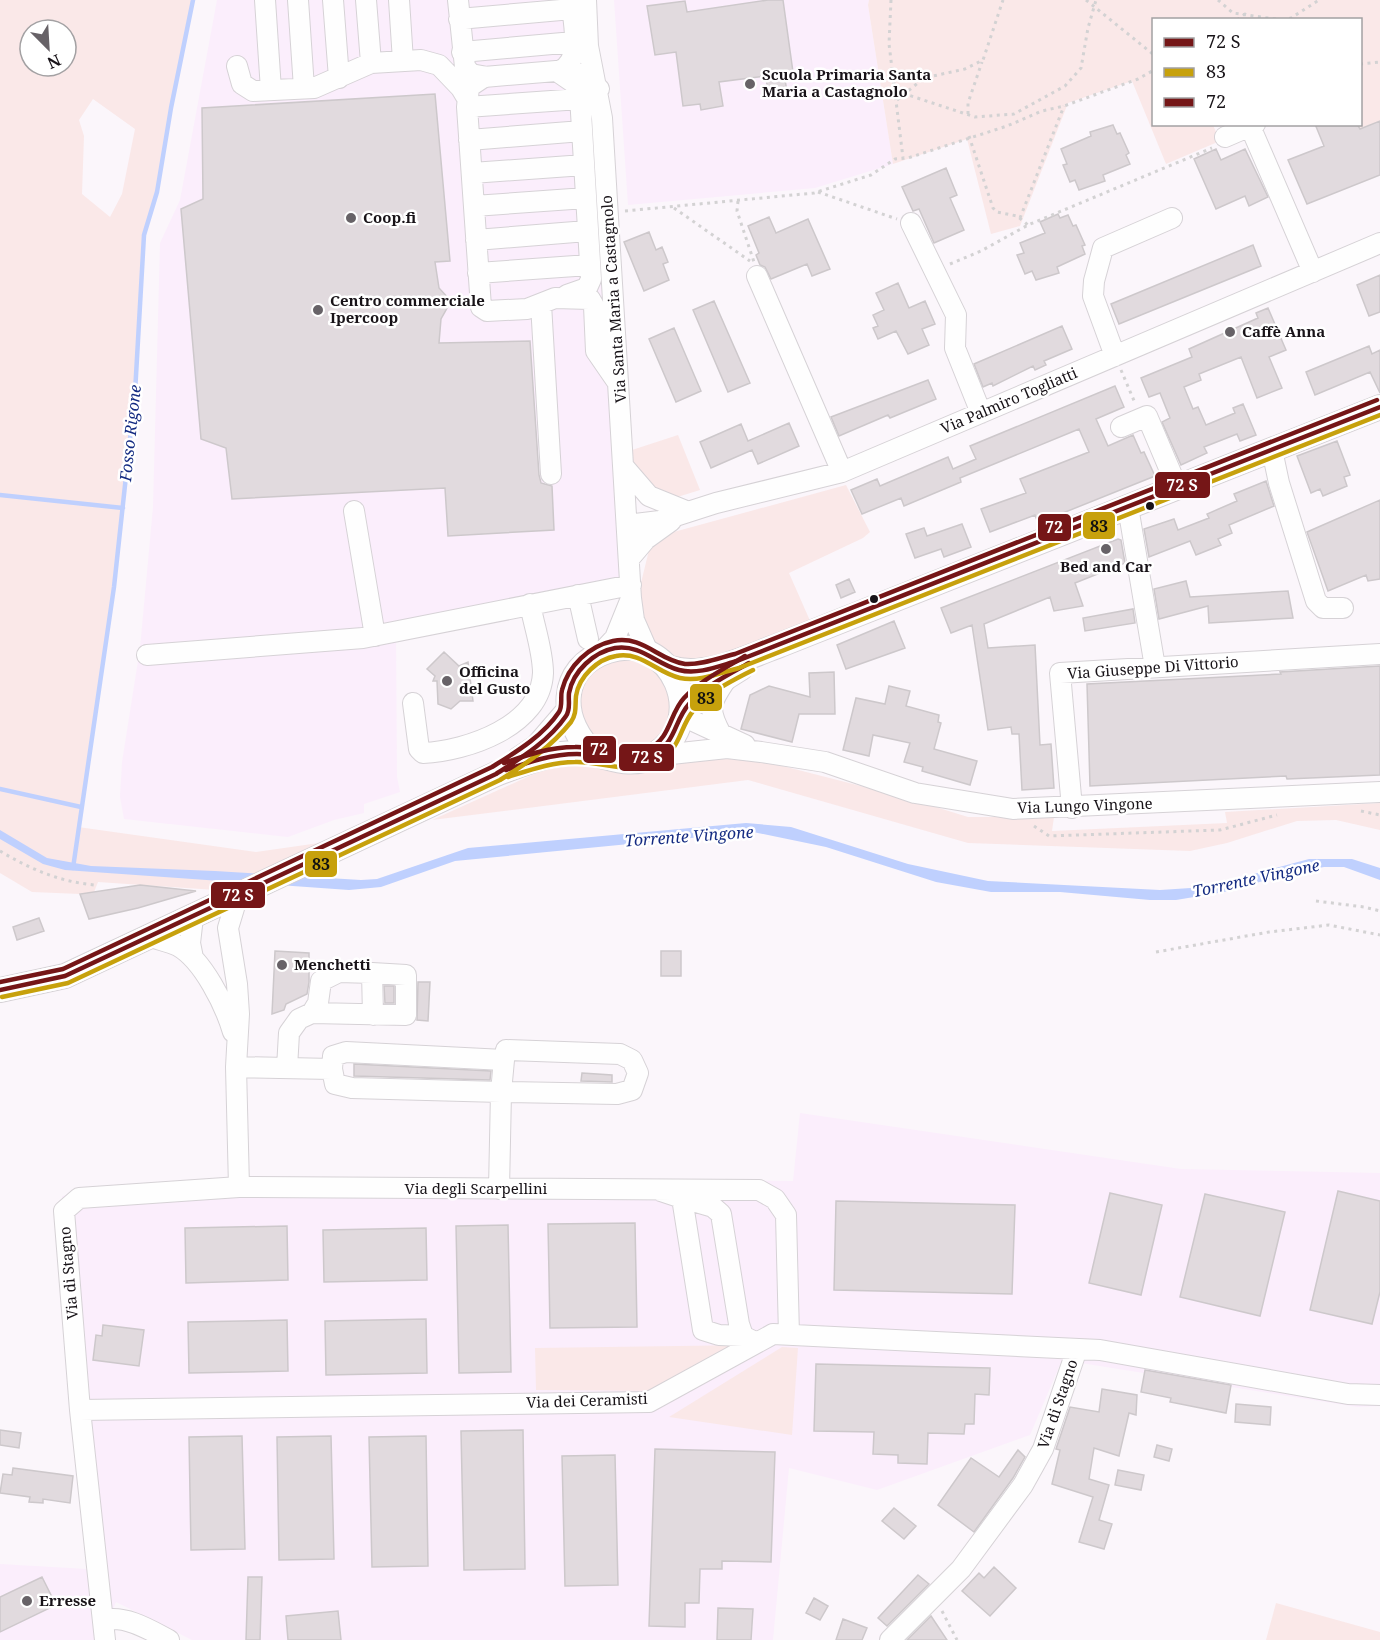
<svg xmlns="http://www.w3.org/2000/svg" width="1380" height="1640" font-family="'Noto Serif',serif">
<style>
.built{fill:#fbeefc;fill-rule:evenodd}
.green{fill:#fae8e8;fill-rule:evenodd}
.water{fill:#bfd0fe}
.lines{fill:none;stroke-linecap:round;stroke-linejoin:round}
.stream{stroke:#bfd0fe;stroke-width:4.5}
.building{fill:#e1dade;stroke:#cdc8cb;stroke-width:1.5}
.minor-casing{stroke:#d6d2d6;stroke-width:22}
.major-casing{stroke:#d6d2d6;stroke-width:26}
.path{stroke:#d3d2d3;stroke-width:3;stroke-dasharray:3 4.5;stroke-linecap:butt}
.minor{stroke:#fefefe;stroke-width:20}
.major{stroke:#fefefe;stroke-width:24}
.bus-1-casing{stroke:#fff;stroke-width:9}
.bus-2-casing{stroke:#fff;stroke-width:9}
.bus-3-casing{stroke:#fff;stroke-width:9}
.bus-1{stroke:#751617;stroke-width:4.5}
.bus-2{stroke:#c7a10c;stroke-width:4.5}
.bus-3{stroke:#751617;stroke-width:4.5}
.poi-dot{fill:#676267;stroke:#fff;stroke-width:2}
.bus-dot{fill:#181318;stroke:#fff;stroke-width:2}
.labels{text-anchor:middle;stroke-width:5;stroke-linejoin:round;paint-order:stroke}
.poi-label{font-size:15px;font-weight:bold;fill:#181318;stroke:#fff;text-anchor:start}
.street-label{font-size:15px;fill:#181318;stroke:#fff}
.water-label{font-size:16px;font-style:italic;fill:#142b82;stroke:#fff}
.line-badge{stroke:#fff;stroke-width:2}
.badge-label{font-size:16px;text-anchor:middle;font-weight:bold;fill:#fff}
.pale-badge-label{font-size:16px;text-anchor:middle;font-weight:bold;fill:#111}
</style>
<rect width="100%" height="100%" fill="#fbf6fb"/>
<path class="built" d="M217,0H586L631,585L396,631L397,777L400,792L364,804V813L334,820L288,837L124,819L120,797L122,762L140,648L153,507L160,243L180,200ZM435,94L450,260L435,262L439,288L451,301L441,319L439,343L530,341L541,483L552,482L554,530L448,536L445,488L226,448L201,439L181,209L203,199L202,108Z
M614,0H869L868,5L893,164L815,188L628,205Z
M800,1113L1181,1169L1380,1173V1406L1357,1407L1062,1360L1030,1435L877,1490L789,1468L773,1640H192L116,1602L101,1640H0V1564L87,1569L62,1196L226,1177L793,1181Z"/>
<path class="green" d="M0,0H193L171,108L157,192L144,235L135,393L114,587L78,827L256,852L361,837L245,892L98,882L94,892L80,894L32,892L0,873ZM30,30H66V66H30ZM93,99L135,129L122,194L110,217L82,194L84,136L79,120Z
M869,0H1380V121L1360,129L1357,125L1360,124V20H1154V124L1213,125L1220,141L1166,164L1132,81L1068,103L1020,226L991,234L967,139L893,164L868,5Z
M678,435L700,490L671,499L658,495L634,470L632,450Z
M846,485L870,532L863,538L789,573L811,623L718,659L678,662L652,642L646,631L640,587L649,550L670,533Z
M580 705a45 45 0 1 1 90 0a45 45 0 1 1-90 0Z
M706,757L767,762L900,796L968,817H1054L1052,831L1227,823L1225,812L1380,803V830L1336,820L1297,821L1227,843L1190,851L968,843L748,780L432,820L556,764Z
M750,1345L666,1391L536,1390L535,1348Z
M782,1347L798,1348L792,1435L669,1417Z
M1276,1603L1380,1632V1640H1266Z"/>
<path class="water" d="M746,823L791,827L908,864L988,881L1160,890L1206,887L1309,859H1352L1380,868V880L1344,867H1324L1292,873L1224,892L1176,900H1150L1060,892H991L936,882L826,847L753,832L455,861L381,887L349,890L65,870L43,864L0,839V830L47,858L91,866L215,871L361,880L377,879L468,848Z"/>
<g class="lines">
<path class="stream" d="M0,495L123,508
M0,789L81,807
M73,868L114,587L135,393L144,235L157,192L171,108L193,0"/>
</g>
<path class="building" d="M768,0H783L793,72L784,73L787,92L768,94L766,76L719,82L723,106L701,110L700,104L683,106L676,52L655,55L647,6L685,1L687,12Z
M435,94L450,261L435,262L439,288L451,301L441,319L439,343L530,341L539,475L541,483L552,486L554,530L448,536L445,488L232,499L226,448L201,439L181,209L203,199L202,108Z
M1380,121V175L1307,204L1288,160L1324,146L1315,124H1357L1360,129Z
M1113,125L1117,134L1120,133L1129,153L1126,155L1130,164L1103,175L1105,181L1079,190L1075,180L1070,182L1063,165L1067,164L1061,149L1091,136L1090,132Z
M1216,149L1221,160L1245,149L1268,197L1249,206L1245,196L1216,209L1194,159Z
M946,168L957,195L950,198L964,230L934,243L919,209L913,211L902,187Z
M1058,214L1060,218L1068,215L1073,226L1076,225L1085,245L1082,246L1085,254L1057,267L1059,273L1036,280L1032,271L1025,274L1017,255L1024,253L1020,243L1045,233L1040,222Z
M769,217L776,233L808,219L830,269L812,276L807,264L771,279L765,267L760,265L756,255L759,253L748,226Z
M649,232L656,250L662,247L668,262L663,264L669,280L644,291L624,242Z
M1253,245L1261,266L1119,324L1111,304Z
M1380,275V312L1369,316L1357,285Z
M898,283L909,308L925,301L935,324L922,329L929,345L908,354L896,331L878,339L873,328L878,326L873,315L884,310L876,293Z
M714,301L750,383L728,392L693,310Z
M1268,308L1286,350L1269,357L1282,388L1257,398L1241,357L1199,374L1201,380L1184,387L1193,409L1198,407L1206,425L1235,413L1233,408L1243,404L1256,435L1240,441L1237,434L1204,447L1207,453L1181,465L1162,422L1170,418L1160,393L1149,397L1141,378L1192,357L1189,349L1258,318L1256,313Z
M1062,326L1072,349L1044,361L1046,365L1035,370L1033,366L993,386L992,383L983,387L974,364Z
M674,328L701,391L676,402L649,339Z
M1369,346L1372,354L1380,350V393L1370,372L1315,395L1306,372Z
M928,380L936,399L890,418L888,415L839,436L831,417Z
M1115,386L1124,407L1096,419L1108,446L1133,435L1141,453L1144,452L1155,476L1038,523L1035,515L990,532L981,509L1026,493L1020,479L1089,452L1079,429L960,478L961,482L904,506L901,498L862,514L851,490L877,479L880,486L948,457L953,469L976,459L970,446Z
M789,423L799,446L758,464L752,450L711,468L700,442L741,424L748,441Z
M1337,441L1350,475L1344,477L1347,486L1323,496L1320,489L1311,493L1297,456Z
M1266,481L1274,506L1229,525L1232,533L1218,539L1221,545L1196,555L1190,541L1149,557L1144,529L1174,519L1178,530L1209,518L1207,514L1237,501L1234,494Z
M1380,500V579L1368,581L1366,575L1328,591L1307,532Z
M962,524L971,547L944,557L941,549L915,558L906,534L924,528L927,536Z
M1118,539L1121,540L1125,563L1075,583L1083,606L1054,611L1050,597L984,624L988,648L1035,645L1040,745L1051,744L1054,788L1022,790L1019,734H1012L1011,727L988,730L972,625L951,633L941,608Z
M849,579L855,592L841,598L836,585Z
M1186,581L1190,597L1288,591L1293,618L1209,623L1208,606L1159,619L1154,589Z
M1133,609L1135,623L1085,631L1083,618Z
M894,621L905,648L846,669L837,645Z
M444,652L459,666L468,662L473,701H460L451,709L438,704L437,681H433L435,676L427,669Z
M1380,666V775L1287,779L1286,776L1090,786L1087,684L1281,674L1280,672Z
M834,672L835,714H799L792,742L741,729L750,695L769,686L810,697L809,673Z
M889,686L910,691L906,706L939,715L938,722L941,723L934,749L977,761L970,785L922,771L923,767L904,762L910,743L873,735L869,756L843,750L856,698L885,704Z
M140,885L196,891L138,908L89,919L80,894Z
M39,918L44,931L17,940L13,927Z
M275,951L309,953V982L307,994L286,1004L284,1010L272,1014Z
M661,951H681V976H661Z
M418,982H430L428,1021L417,1020Z
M384,986H394V1003H385Z
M354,1064L491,1071L490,1080L354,1076Z
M582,1073L612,1075V1082L581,1081Z
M1338,1191L1380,1201V1292L1372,1324L1310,1310Z
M1110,1193L1162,1205L1141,1295L1089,1283Z
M1205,1194L1285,1212L1260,1316L1180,1297Z
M836,1201L1015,1205L1012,1294L834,1290Z
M635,1223L637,1327L550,1328L548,1224Z
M508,1225L511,1372L459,1373L456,1226Z
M287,1226L288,1280L186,1283L185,1228Z
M426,1228L427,1280L324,1282L323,1230Z
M426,1319L427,1373L326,1375L325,1321Z
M287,1320L288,1371L189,1373L188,1322Z
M103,1325L144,1330L139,1366L93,1360L96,1335L102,1336Z
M816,1364L990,1368L989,1395L975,1394L974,1424H965L964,1434L928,1433L927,1464L898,1463V1455L873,1454L874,1432L814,1431Z
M1145,1370L1231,1385L1226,1413L1170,1402L1171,1398L1141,1392Z
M1102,1389L1137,1395L1136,1415L1129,1413L1119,1456L1094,1448L1089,1479L1109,1485L1099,1520L1112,1524L1104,1549L1079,1542L1093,1497L1052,1484L1060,1450L1056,1449L1070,1407L1099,1412Z
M1236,1404L1271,1407L1270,1425L1235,1422Z
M0,1430L21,1433L19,1448L0,1445Z
M523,1430L525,1569L464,1570L461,1431Z
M242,1436L245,1549L191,1550L189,1437Z
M331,1436L334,1559L279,1560L277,1437Z
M426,1436L428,1566L372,1567L369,1437Z
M1157,1445L1172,1449L1169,1461L1154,1457Z
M655,1449L775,1452L771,1562L722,1561V1569H700L699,1603H685V1627L649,1626Z
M1018,1450L1025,1457L1013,1478L974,1532L938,1505L971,1458L999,1477Z
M615,1455L618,1585L565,1586L562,1456Z
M13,1468L73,1476L70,1503L43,1499V1503L29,1502L30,1497L0,1493L3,1474L12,1475Z
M1118,1470L1144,1475L1141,1490L1115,1485Z
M894,1508L916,1526L904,1539L882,1521Z
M994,1567L1016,1588L990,1616L962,1591L979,1573L984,1578Z
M918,1575L929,1584L887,1626L878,1618Z
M42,1577L56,1605L0,1632V1597Z
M248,1577H262L260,1640H246Z
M814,1598L828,1606L820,1620L806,1613Z
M718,1608L753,1609L751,1640H717Z
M338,1611L341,1640H288L286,1616Z
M931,1616L947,1640H907Z
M843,1619L867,1628L862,1640H836Z"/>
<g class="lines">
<g class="minor-casing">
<path id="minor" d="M265,0L271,90
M298,0L304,88
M333,0L339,78
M366,0L371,63
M399,0L403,61
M458,0L465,67L471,74L487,77
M586,0L588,46L602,118L631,598L634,620L648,652
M459,19L572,9
M462,52L574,42
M237,66L242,84L253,91L314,88L371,63L421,60L439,65L461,88L467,98
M559,71C584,62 573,20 571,0
M558,72L574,83L580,96L591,279L587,288L567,295
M599,89L582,75L568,70L484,77L469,87L467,107L481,307L487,311L527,309L555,298L590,299L594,306L596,351L618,383
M467,107L580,99
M1250,126L1313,272
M1225,137L1255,124
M469,140L582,131
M472,173L584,165
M474,206L586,198
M911,223L956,315L955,348L981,413
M476,240L587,231
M478,273L589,265
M757,276L842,472
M541,304L551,474
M1115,356L1093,296L1094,281L1103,248L1172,218
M1121,427L1147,416L1177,487
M1272,450L1279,483L1316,601L1323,608H1343
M624,467L649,496L686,511
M1128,507L1155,667
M354,511L375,636
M627,525L660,521L716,503L842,472L1380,243
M629,559L646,539L671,521
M578,595L588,639
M601,653L615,638L630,601
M147,655L363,638L631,585
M413,703L419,749L423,753C467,751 541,726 543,673C543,651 534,626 530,604
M682,712L691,720L745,745
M721,734C706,707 711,702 727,678
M653,756L727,748L761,752L825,762L915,793L1013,809L1380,792
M1072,808L1060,673L1380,654
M193,917L190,943L193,958
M151,937C159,940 170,942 178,946C203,960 225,1005 233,1032
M312,1013L318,1003L321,981L339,972L372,973
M236,1067L332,1069
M287,1068L289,1033L299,1019L312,1013L406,1015V975L372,973L373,1015
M239,1187L759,1190L775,1199L786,1215L789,1335
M499,1189L501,1092L617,1094L632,1090L638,1073L632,1060L620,1054L506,1050L504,1060L346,1052L333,1056L332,1069L335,1084L352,1088L501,1092L504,1060
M661,1191L682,1198L703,1330L719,1335L743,1336
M682,1198L713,1207L721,1214L739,1324L743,1336L753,1341
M80,1410L649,1402L773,1334L1100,1350L1348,1394L1380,1395
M104,1620C126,1615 150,1630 169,1640
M105,1640L80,1410L64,1211L79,1198L239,1187L236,1067L239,1014L237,984L228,928L238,895
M890,1640L961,1569L1023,1485L1043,1449L1077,1349"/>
</g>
<g class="major-casing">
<path id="major" d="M670,668C705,679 747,657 780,645L1380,407
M682,712L703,692L741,668
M519,759L537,747L568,711
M0,990L65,976L496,774C517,766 538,757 561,754C572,753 586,752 597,755C617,760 634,767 654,755C711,721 672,630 608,651C557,667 558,723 596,755"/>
</g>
<path class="path" d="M891,0L889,44L903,158
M1086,0L1154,55
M1218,0L1233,13L1282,20
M1237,20L1245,14L1247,20
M1282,20L1291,18L1319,0
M1360,64L1380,62
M896,91L975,117L1014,114L1065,86L1081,68L1088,28L1096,0
M897,100L924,78L965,69L983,60L1003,0
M968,114V103L982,62
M969,136L993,208L997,212L1017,216L1028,225
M818,192L897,219
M738,201L737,211L754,262
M674,208L750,261
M625,211L814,193L871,175L895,159L908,158L1007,126L1042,111L1064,106L1138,79L1154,70
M1020,218L1064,106
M950,264L981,251L1028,225L1212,148
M1121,370L1135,403
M1361,811L1380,815
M1034,826L1049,836L1220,830L1277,815
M0,851C30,869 60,882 95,885
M1316,901L1364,907L1380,911
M1156,952L1269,932L1329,925L1380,935
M942,1611L957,1640"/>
<use href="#minor" class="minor"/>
<use href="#major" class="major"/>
<g class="bus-1-casing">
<path id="bus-1" d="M506,770C529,762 552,754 577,754C603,754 629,768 653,755C676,743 674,721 689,704C705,686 728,675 749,663
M0,990L65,976L496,774C521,758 549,741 566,716C571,709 568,701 569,693C573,671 594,652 615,648C641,644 656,664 679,670C698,675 719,666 737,661L1380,407"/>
</g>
<g class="bus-2-casing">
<path id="bus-2" d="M508,777C530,770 552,762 575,762C603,761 630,776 656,762C682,749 678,730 693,711C708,692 732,681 753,670
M2,997L68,983L500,780C526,764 551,747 571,722C577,713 575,706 576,696C579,676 598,659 616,656C641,651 657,673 680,678C700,682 720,673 739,668L1380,415"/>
</g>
<g class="bus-3-casing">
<path id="bus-3" d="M504,763C527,755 550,747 575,747C599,746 625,760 648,749C671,739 669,714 684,698C701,680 724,669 745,656
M0,982L63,969L492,767C516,752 543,736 559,712C563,706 560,697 562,690C568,666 589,646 613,641C643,635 658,660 685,664C702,665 719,658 735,654L1377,400"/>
</g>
<use href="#bus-1" class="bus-1"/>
<use href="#bus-2" class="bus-2"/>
<use href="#bus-3" class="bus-3"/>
</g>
<g class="poi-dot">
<circle cx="750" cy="84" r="6"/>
<circle cx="351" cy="218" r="6"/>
<circle cx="318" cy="310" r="6"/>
<circle cx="1230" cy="332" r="6"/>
<circle cx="1106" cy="549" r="6"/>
<circle cx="447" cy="681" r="6"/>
<circle cx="282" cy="965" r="6"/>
<circle cx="27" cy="1601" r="6"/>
</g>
<g class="bus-dot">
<circle cx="1150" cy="506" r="5"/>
<circle cx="874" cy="599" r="5"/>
</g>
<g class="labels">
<g class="poi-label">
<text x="762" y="80">Scuola Primaria Santa<tspan x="762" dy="17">Maria a Castagnolo</tspan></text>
<text x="363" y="223">Coop.fi</text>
<text x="330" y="306">Centro commerciale<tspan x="330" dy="17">Ipercoop</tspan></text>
<text x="1242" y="337">Caffè Anna</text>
<text x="1106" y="572" text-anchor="middle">Bed and Car</text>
<text x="459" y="677">Officina<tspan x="459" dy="17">del Gusto</tspan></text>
<text x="294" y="970">Menchetti</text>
<text x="39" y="1606">Erresse</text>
</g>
<g class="street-label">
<text transform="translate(614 299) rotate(-94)" y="5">Via Santa Maria a Castagnolo</text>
<text transform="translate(1009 401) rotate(-23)" y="5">Via Palmiro Togliatti</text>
<text transform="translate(1153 668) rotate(-4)" y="5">Via Giuseppe Di Vittorio</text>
<text transform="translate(1085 806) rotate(-2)" y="5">Via Lungo Vingone</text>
<text x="476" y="1194">Via degli Scarpellini</text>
<text transform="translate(69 1273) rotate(-95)" y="5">Via di Stagno</text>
<text transform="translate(587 1401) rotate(-2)" y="5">Via dei Ceramisti</text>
<text transform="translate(1058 1404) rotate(-71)" y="5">Via di Stagno</text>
</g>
<g class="water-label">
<text transform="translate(130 433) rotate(-84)" y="6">Fosso Rigone</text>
<text transform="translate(689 836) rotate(-4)" y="6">Torrente Vingone</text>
<text transform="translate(1256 878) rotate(-12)" y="6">Torrente Vingone</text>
</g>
</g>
<g class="line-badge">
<rect x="1154" y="471" width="57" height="28" rx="6" fill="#751617"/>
<rect x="1082" y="511" width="34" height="29" rx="6" fill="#c7a10c"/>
<rect x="1037" y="513" width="35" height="29" rx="6" fill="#751617"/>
<rect x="689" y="683" width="34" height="29" rx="6" fill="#c7a10c"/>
<rect x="582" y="735" width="35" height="29" rx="6" fill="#751617"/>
<rect x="618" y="743" width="57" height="29" rx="6" fill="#751617"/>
<rect x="304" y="850" width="34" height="28" rx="6" fill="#c7a10c"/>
<rect x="210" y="881" width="56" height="28" rx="6" fill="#751617"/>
</g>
<g class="badge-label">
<text x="1182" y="491">72 S</text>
<text x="1054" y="533">72</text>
<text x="599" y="755">72</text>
<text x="647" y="763">72 S</text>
<text x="238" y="901">72 S</text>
</g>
<g class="pale-badge-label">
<text x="1099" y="532">83</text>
<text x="706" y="704">83</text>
<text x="321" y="870">83</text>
</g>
<rect x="1152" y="18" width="210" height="108" fill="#ffffff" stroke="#a3a1a3" stroke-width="1.5"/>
<rect x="1164" y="38" width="30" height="9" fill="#751617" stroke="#a3a1a3" stroke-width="1.5"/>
<text x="1206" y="48" font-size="18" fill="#181318">72 S</text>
<rect x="1164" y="68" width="30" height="9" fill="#c7a10c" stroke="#a3a1a3" stroke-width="1.5"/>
<text x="1206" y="78" font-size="18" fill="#181318">83</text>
<rect x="1164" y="98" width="30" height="9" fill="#751617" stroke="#a3a1a3" stroke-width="1.5"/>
<text x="1206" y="108" font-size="18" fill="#181318">72</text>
<g transform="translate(48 48) rotate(156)"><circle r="28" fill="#ffffff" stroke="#a3a1a3" stroke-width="1.5"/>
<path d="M0-4.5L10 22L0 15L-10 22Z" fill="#676267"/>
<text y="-9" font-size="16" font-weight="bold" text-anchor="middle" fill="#181318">N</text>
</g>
</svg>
